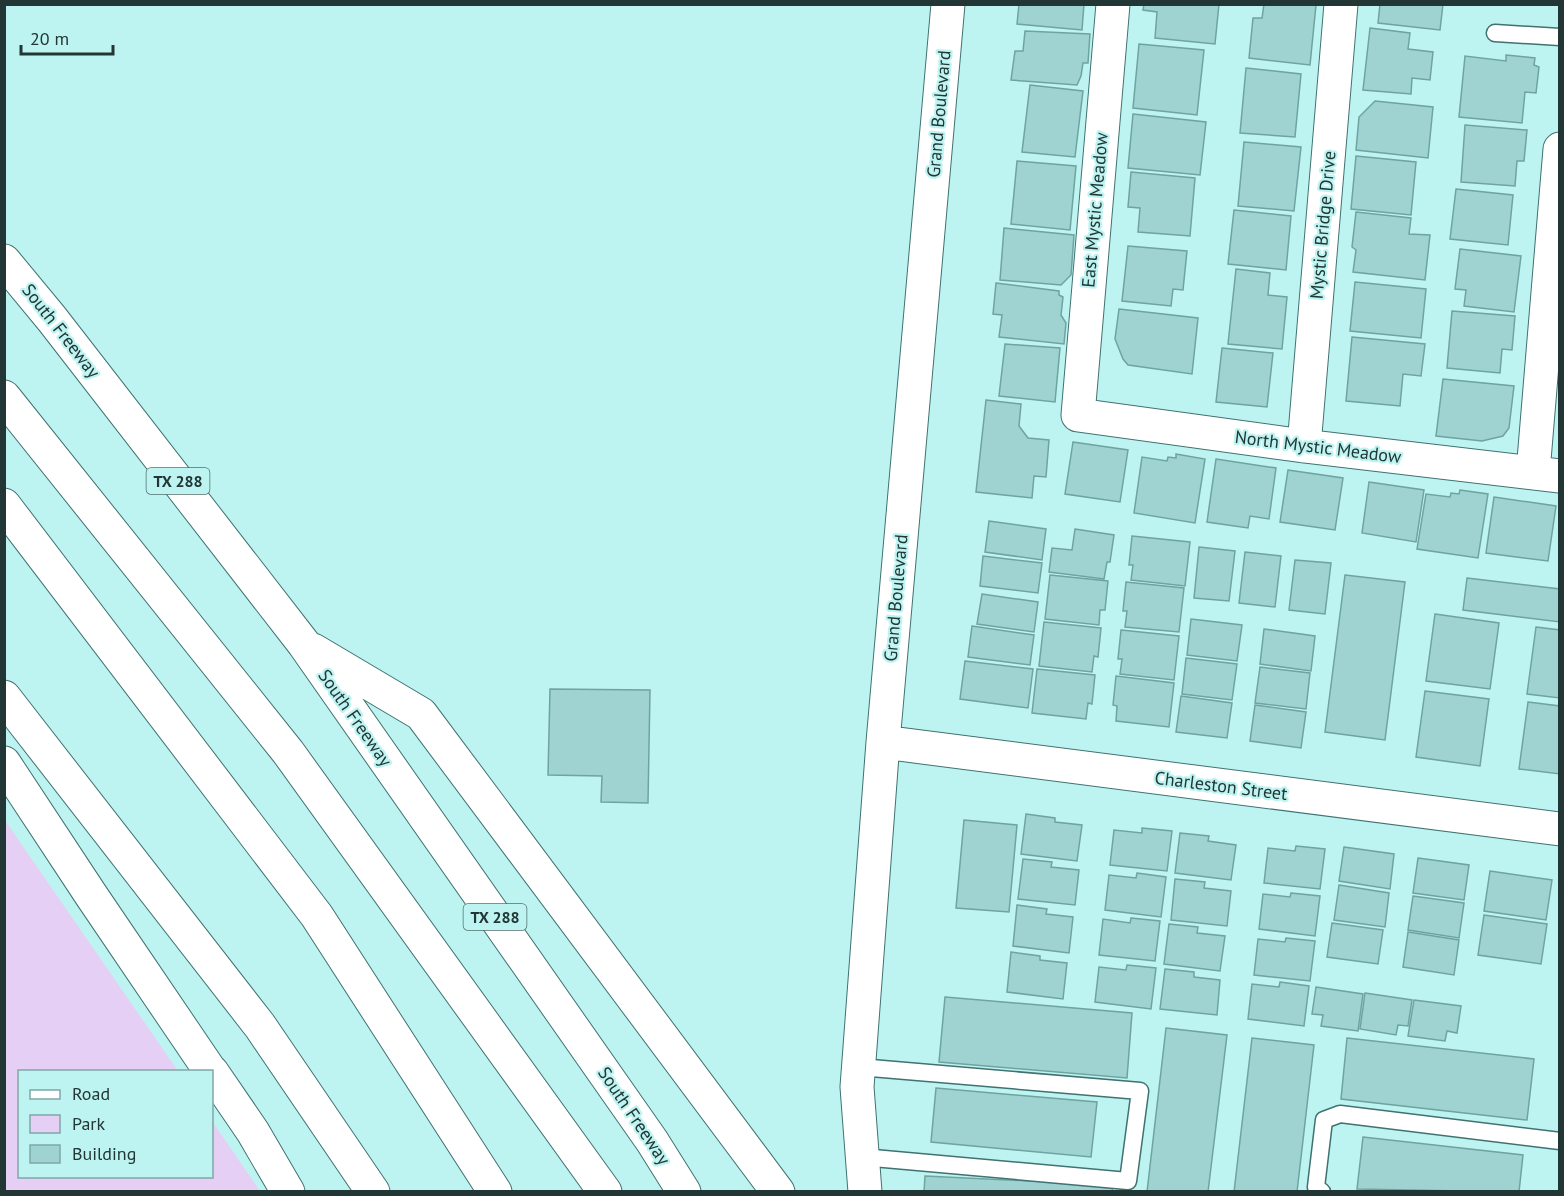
<svg xmlns="http://www.w3.org/2000/svg" width="1564" height="1196" font-family="'PT Sans',sans-serif">
<style>
.green{fill:#e5cff4}
.building{fill:#9ed3d1;stroke:#6fa3a0;stroke-width:1.5}
.lines{fill:none;stroke-linecap:round;stroke-linejoin:round}
.lane-casing{stroke:#3f7270;stroke-width:19}
.street-casing{stroke:#3f7270;stroke-width:35}
.highway-casing{stroke:#3f7270;stroke-width:35}
.lane{stroke:#fff;stroke-width:16}
.street{stroke:#fff;stroke-width:33}
.highway{stroke:#fff;stroke-width:33}
.labels{text-anchor:middle;stroke-width:4.5;stroke-linejoin:round;paint-order:stroke}
.shield{fill:#bdf4f1;stroke:#506f6d;stroke-width:1.5}
.shield-label{font-size:16px;font-weight:bold;fill:#213635}
.street-label{font-size:18px;fill:#213635;stroke:#bdf4f1}
</style>
<rect width="100%" height="100%" fill="#bdf4f1"/>
<path class="green" d="M4,819L178,1071L20,1072V1176H212V1121L260,1191H5Z"/>
<path class="building" d="M1019,4H1084L1082,30L1017,24Z
M1144,4H1219L1215,44L1155,38L1157,12L1143,10Z
M1264,4L1316,5L1310,65L1249,58L1253,18H1262Z
M1380,4H1443L1440,30L1378,23Z
M1370,28L1410,33L1408,49L1433,52L1430,80L1412,78L1411,94L1363,90Z
M1025,31L1090,34L1088,63H1083L1081,76L1077,85L1011,80L1015,51H1023Z
M1139,44L1204,50L1197,115L1133,108Z
M1506,55L1535,58L1534,65L1539,67L1536,93L1525,92L1522,123L1459,117L1465,56L1506,61Z
M1246,68L1301,74L1295,137L1240,133Z
M1030,85L1083,91L1075,157L1022,152Z
M1375,101L1433,107L1428,158L1356,150L1359,117Z
M1133,114L1206,122L1200,175L1128,168Z
M1465,125L1527,130L1524,161H1517L1515,186L1461,182Z
M1244,142L1301,147L1294,211L1238,206Z
M1356,156L1416,162L1411,215L1351,209Z
M1017,161L1076,166L1070,230L1011,224Z
M1131,172L1195,178L1190,236L1138,232L1140,208L1128,207Z
M1456,189L1513,195L1508,245L1450,239Z
M1234,210L1291,216L1286,270L1228,264Z
M1356,212L1411,218L1409,234L1430,235L1425,280L1353,272L1356,250L1352,247Z
M1004,228L1074,235L1071,275L1061,285L1000,280Z
M1128,246L1187,251L1183,290L1173,289L1171,306L1122,301Z
M1460,249L1521,256L1514,312L1464,306L1466,290L1455,289Z
M1236,269L1270,273L1268,295L1287,297L1282,349L1228,344Z
M1355,282L1426,289L1421,338L1350,331Z
M996,283L1059,291V295L1063,297L1061,315L1066,323L1064,344L999,337L1002,315L993,314Z
M1119,309L1198,318L1192,374L1128,365L1123,359L1115,339Z
M1452,311L1515,316L1512,350L1502,349L1500,373L1447,368Z
M1352,337L1425,344L1421,376L1403,374L1400,406L1346,401Z
M1005,344L1060,348L1055,402L999,396Z
M1222,348L1273,353L1267,407L1216,402Z
M1443,379L1514,386L1509,428L1503,436L1482,441L1436,436Z
M986,400L1021,404L1019,426L1028,438L1049,440L1046,477L1034,476L1032,498L976,492Z
M1073,442L1128,450L1120,502L1065,494Z
M1176,454L1205,459L1195,523L1134,513L1142,457L1167,461L1168,457L1176,458Z
M1216,459L1276,468L1269,519L1250,516L1248,528L1207,522Z
M1288,470L1343,478L1335,530L1280,522Z
M1369,482L1424,490L1416,542L1362,533Z
M1460,490L1488,494L1478,558L1417,549L1426,494L1450,497L1451,493L1459,494Z
M1494,497L1556,506L1548,561L1486,553Z
M989,521L1046,529L1042,560L985,552Z
M1075,529L1114,535L1110,562H1107L1104,579L1049,572L1052,548L1072,550Z
M1132,536L1190,542L1185,586L1131,580L1133,565H1129Z
M1199,547L1235,551L1229,601L1194,598Z
M1245,552L1281,556L1275,607L1239,603Z
M983,556L1042,563L1038,593L980,586Z
M1295,560L1331,563L1325,614L1289,610Z
M1050,575L1108,581L1105,610H1100L1099,625L1045,619Z
M1345,575L1405,582L1385,740L1325,732Z
M1467,578L1560,589V622L1463,610Z
M1126,582L1184,588L1179,632L1125,627L1127,611H1123Z
M982,594L1038,602L1034,632L977,624Z
M1435,614L1499,623L1490,689L1426,681Z
M1191,619L1242,625L1237,661L1187,655Z
M1044,622L1101,628L1098,657L1094,656L1092,672L1039,666Z
M972,626L1034,635L1030,665L968,657Z
M1536,627L1560,630V698L1527,694Z
M1264,629L1315,636L1311,671L1260,664Z
M1121,630L1179,636L1174,680L1120,674L1122,659H1118Z
M1186,658L1237,664L1232,700L1182,694Z
M965,661L1033,669L1028,708L960,699Z
M1260,667L1310,673L1306,709L1255,703Z
M1037,669L1095,675L1092,704L1088,703L1086,719L1032,713Z
M1116,676L1174,683L1169,727L1116,721L1117,706L1113,705Z
M550,689L650,690L648,803L601,802L602,776L548,775Z
M1425,691L1489,699L1480,766L1416,757Z
M1181,696L1232,703L1227,738L1176,732Z
M1528,702L1560,706V774L1519,769Z
M1255,705L1306,712L1301,748L1250,741Z
M1026,814L1055,818V822L1082,825L1077,861L1021,854Z
M964,820L1017,825L1009,912L956,908Z
M1142,828L1172,831L1167,871L1110,865L1114,830L1142,833Z
M1180,833L1209,836L1208,841L1236,845L1231,880L1175,873Z
M1296,846L1325,849L1320,889L1264,883L1268,848L1295,851Z
M1344,847L1394,854L1390,889L1339,881Z
M1418,858L1469,865L1464,900L1413,893Z
M1023,859L1052,862L1051,867L1079,870L1075,905L1018,899Z
M1490,871L1552,880L1546,920L1484,911Z
M1137,873L1166,877L1161,917L1105,910L1109,875L1136,878Z
M1175,879L1205,882L1204,888L1231,891L1227,926L1171,920Z
M1339,885L1389,893L1385,927L1334,920Z
M1291,893L1320,896L1315,936L1259,929L1263,894L1290,897Z
M1413,896L1464,903L1459,938L1408,930Z
M1017,905L1047,909L1046,914L1073,917L1069,953L1013,946Z
M1484,915L1547,924L1541,964L1478,955Z
M1131,918L1160,921L1155,961L1099,955L1103,919L1130,923Z
M1332,923L1383,930L1378,964L1327,957Z
M1169,924L1198,927L1197,933L1225,936L1220,971L1164,964Z
M1408,932L1459,940L1454,975L1403,967Z
M1286,938L1315,941L1310,981L1254,975L1258,939L1285,942Z
M1011,952L1040,956V960L1067,963L1063,999L1007,992Z
M1127,965L1156,968L1151,1009L1095,1002L1099,967L1126,970Z
M1165,969L1194,972V977L1220,980L1217,1015L1160,1009Z
M1280,982L1309,986L1304,1026L1248,1019L1252,984L1279,987Z
M1316,987L1363,994L1358,1031L1321,1026L1323,1015L1312,1014Z
M1365,993L1412,1000L1408,1026L1398,1025L1396,1035L1360,1029Z
M945,997L1132,1013L1127,1078L939,1062Z
M1414,1000L1461,1006L1457,1033L1447,1031L1445,1041L1408,1036Z
M1166,1028L1227,1035L1208,1192H1147Z
M1252,1038L1314,1045L1297,1192H1234Z
M1347,1038L1534,1059L1527,1120L1341,1099Z
M936,1088L1097,1102L1091,1157L931,1142Z
M1363,1137L1523,1155L1519,1192L1357,1189Z
M925,1176L1113,1185L1112,1192H924Z"/>
<g class="lines">
<g class="lane-casing">
<path id="lane" d="M1495,33L1560,37
M859,1067L1140,1091L1128,1181L862,1157
M1322,1192L1316,1187L1324,1120L1340,1114L1560,1141"/>
</g>
<g class="street-casing">
<path id="street" d="M1113,4L1078,415L1304,446L1560,476
M1304,446L1341,4
M1533,472L1560,149
M883,742L1560,829
M865,1192L857,1087L883,742L948,4"/>
</g>
<g class="highway-casing">
<path id="highway" d="M4,261L52,319L304,644L652,1141L684,1192
M4,397L288,752L605,1192
M4,505L317,916L495,1192
M313,650L421,714L778,1192
M4,697L260,1026L373,1192
M4,763L91,895L211,1072
M212,1072L253,1132L288,1192"/>
</g>
<use href="#lane" class="lane"/>
<use href="#street" class="street"/>
<use href="#highway" class="highway"/>
</g>
<g class="labels">
<g class="shield">
<rect x="146.5" y="468" width="63" height="26" rx="4.5"/>
<rect x="463.5" y="904" width="63" height="26" rx="4.5"/>
</g>
<g class="shield-label">
<text x="178" y="487">TX 288</text>
<text x="495" y="923">TX 288</text>
</g>
<g class="street-label">
<text transform="translate(939 114) rotate(-85)" y="6">Grand Boulevard</text>
<text transform="translate(1095 210) rotate(-85)" y="6">East Mystic Meadow</text>
<text transform="translate(1323 225) rotate(-85)" y="6">Mystic Bridge Drive</text>
<text transform="translate(61 331) rotate(52)" y="6">South Freeway</text>
<text transform="translate(1318 447) rotate(7)" y="6">North Mystic Meadow</text>
<text transform="translate(896 598) rotate(-85)" y="6">Grand Boulevard</text>
<text transform="translate(355 718) rotate(55)" y="6">South Freeway</text>
<text transform="translate(1221 786) rotate(7)" y="6">Charleston Street</text>
<text transform="translate(634 1116) rotate(56)" y="6">South Freeway</text>
</g>
</g>
<rect width="1564" height="1196" fill="none" stroke="#213635" stroke-width="12"/>
<rect x="18" y="1070" width="195" height="108" fill="#bdf4f1" stroke="#7fa8a6" stroke-width="1.5"/>
<rect x="30" y="1090" width="30" height="9" fill="#ffffff" stroke="#7fa8a6" stroke-width="1.5"/>
<text x="72" y="1100" font-size="18" fill="#213635">Road</text>
<rect x="30" y="1115" width="30" height="18" fill="#e5cff4" stroke="#7fa8a6" stroke-width="1.5"/>
<text x="72" y="1130" font-size="18" fill="#213635">Park</text>
<rect x="30" y="1145" width="30" height="18" fill="#9ed3d1" stroke="#7fa8a6" stroke-width="1.5"/>
<text x="72" y="1160" font-size="18" fill="#213635">Building</text>
<path d="M21 45v9h92v-9" fill="none" stroke="#213635" stroke-width="3"/>
<text x="30" y="45" font-size="18" fill="#213635" stroke="#bdf4f1" stroke-width="4.5" paint-order="stroke">20 m</text>
</svg>
